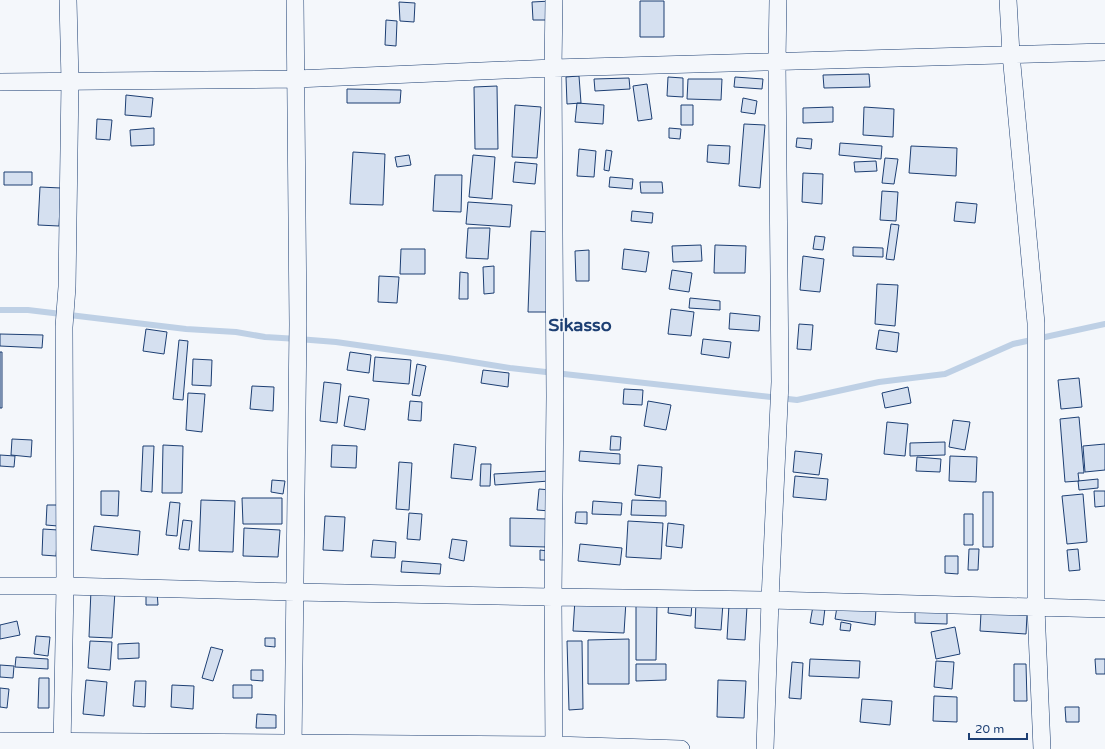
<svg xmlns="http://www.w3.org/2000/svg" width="1105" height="749" font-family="'Varela Round',sans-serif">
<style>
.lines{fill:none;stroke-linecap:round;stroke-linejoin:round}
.stream{stroke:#bed0e5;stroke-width:6}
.building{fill:#d5e0f0;stroke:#1d3f73}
.street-casing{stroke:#1d3f73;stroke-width:18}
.street{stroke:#f4f7fb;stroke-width:17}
.labels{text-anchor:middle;stroke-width:3;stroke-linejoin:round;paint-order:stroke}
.town-label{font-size:18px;font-weight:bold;fill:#1d3f73;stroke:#f4f7fb}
</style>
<rect width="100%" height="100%" fill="#f4f7fb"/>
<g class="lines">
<path class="stream" d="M0,310H28L186,329L236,332L265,337L298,339L336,342L448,358L510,368L797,400L879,382L945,374L1013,344L1105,324"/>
</g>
<path class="building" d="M551,1V20H533L532,2Z
M640,1H664V37H640Z
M399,2L415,3L414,22L400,21Z
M386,20L397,21L396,46L385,45Z
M869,74L870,87L824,88L823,75Z
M579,76L581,103L567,104L566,77Z
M668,77L683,78V97L667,96Z
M735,77L763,79L762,89L734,87Z
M629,78L630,89L595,91L594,79Z
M688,79H722L721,100L687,99Z
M647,84L652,119L638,121L633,86Z
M497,86L498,149H475L474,87Z
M347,89L401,90L400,103H347Z
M126,95L153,98L151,117L125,115Z
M743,98L757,101L755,114L741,112Z
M577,103L604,105L603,124L575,122Z
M515,105L541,107L537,158L512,157Z
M681,105H693V125H681Z
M833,107V122L803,123V108Z
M864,107L894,109L893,137L863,135Z
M97,119L112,120L110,140L96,139Z
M744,124L765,125L760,188L739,186Z
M154,128V145L131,146L130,130Z
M669,128L681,129L680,139L669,138Z
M797,138L812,139L811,149L796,147Z
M840,143L882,146L881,159L839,155Z
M708,145L730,146L729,164L707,162Z
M911,146L957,148L956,176L909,173Z
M579,149L596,151L594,177L577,176Z
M606,150L612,151L609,171L604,170Z
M353,152L385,154L383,205L350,204Z
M409,155L411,165L397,167L395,157Z
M473,155L495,157L492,199L469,197Z
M885,158L898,159L894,184L882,183Z
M876,161L877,171L855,172L854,162Z
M515,162L537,164L535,184L513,182Z
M4,172H32V185H4Z
M803,173L823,174L822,204L802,202Z
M435,175H462L461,212L433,211Z
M610,177L633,179L632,189L609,187Z
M640,182H662L663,193H641Z
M40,187L61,188L59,226L38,225Z
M882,191L898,192L896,221L880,220Z
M468,202L512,205L510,227L466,224Z
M956,202L977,204L975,223L954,221Z
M632,211L653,213L652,223L631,221Z
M891,224L899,225L894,260L886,259Z
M468,228H490L488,259L466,258Z
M531,231L551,232L548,312H528Z
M815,236L825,237L823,250L813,249Z
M701,245L702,261L673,262L672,246Z
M715,245L746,246L745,273H714Z
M853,247L883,248V257L853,256Z
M401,249H425V274H400Z
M624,249L649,252L646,272L622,269Z
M589,250V281H576L575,251Z
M803,256L824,259L820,292L800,290Z
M494,266V293L484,294L483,267Z
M672,270L692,273L689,292L669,289Z
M460,272L468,273V299H459Z
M379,276L399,277L397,303L378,302Z
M877,284L898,285L895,326L875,324Z
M690,298L720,301V310L689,308Z
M671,309L694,312L691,336L668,334Z
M730,313L760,316L759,331L729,329Z
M799,324L813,325L811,350L797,349Z
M146,329L167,332L164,354L143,351Z
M879,330L899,333L897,352L876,349Z
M0,334L43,335L42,348L0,346Z
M703,339L731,342L729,358L701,354Z
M179,340L188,341L183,400L173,399Z
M0,352H2V408H0Z
M350,352L371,355L369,373L347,370Z
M375,357L411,360L409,384L373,381Z
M193,359L212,360L211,386L192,385Z
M417,364L426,366L420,396L412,395Z
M483,370L509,373L508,387L481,383Z
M1079,378L1082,407L1061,409L1058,380Z
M324,382L341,384L337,423L320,421Z
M252,386L274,387L273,411L250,409Z
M908,387L911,403L885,408L882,393Z
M624,389L643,390L642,405L623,404Z
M188,393L205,394L202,432L186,430Z
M349,396L369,399L365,430L344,426Z
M410,401L422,402L421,421L408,420Z
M648,401L671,405L666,430L644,426Z
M1079,417L1084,473H1078L1079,481L1065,482L1060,419Z
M953,420L970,422L965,450L949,447Z
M887,422L908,424L905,456L884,454Z
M611,436L621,437L620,450H610Z
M12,439L32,440L31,457L11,455Z
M945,442V455L910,456V443Z
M454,444L476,447L472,480L451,478Z
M1105,444V470L1085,472L1083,446Z
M163,445L183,446L182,493H162Z
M332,445L357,446L356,468L331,467Z
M143,446H154L152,492L141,491Z
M580,451L620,454V464L579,461Z
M795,451L822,454L819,475L793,472Z
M0,455L15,456L14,467L0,466Z
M950,456L977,457L976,482L949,481Z
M917,457L941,459L940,472L916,471Z
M399,462L412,463L409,510L396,509Z
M481,464H491L490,486H480Z
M638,465L662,467L660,498L635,495Z
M549,471V481L495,485L494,474Z
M795,476L828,479L826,500L793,497Z
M1098,479V488L1079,490L1078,481Z
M272,480L285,481L283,494L271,492Z
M539,489L551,490L550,511L537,510Z
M101,491H119L118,516L101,515Z
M1094,491H1105V506L1095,507Z
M983,492H993V547H983Z
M1083,494L1087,542L1067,544L1062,496Z
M242,498H282V524H243Z
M201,500L235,501L233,552L199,551Z
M632,500L666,501V516L631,515Z
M593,501L622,503L621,515L592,514Z
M170,502L180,503L177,536L166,535Z
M47,505H59L58,526L46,525Z
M576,512H587V524L575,523Z
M409,513L422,514L420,540L407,539Z
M964,514H973V545H964Z
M325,516L345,517L343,551L323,550Z
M510,518L548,519L547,547L510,546Z
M183,520L192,521L189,550L179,549Z
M628,521L663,523L661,559L626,557Z
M668,523L684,525L682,548L666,546Z
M94,526L140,531L138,555L91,550Z
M244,528L280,530L278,557L243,556Z
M43,529L58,530L56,556L42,555Z
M452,539L467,541L464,561L449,558Z
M373,540L396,542L395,558L371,557Z
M580,544L622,548L620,565L578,561Z
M969,549H979L978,570H968Z
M1078,549L1080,570L1069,571L1067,550Z
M540,550L548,551V560H540Z
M945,556H958V574L945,573Z
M402,561L441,564L440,574L401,572Z
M91,590L115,591L112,638L89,637Z
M157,591L158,605H146V592Z
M575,599L626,601L624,633L573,631Z
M636,600L657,601L656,660H636Z
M669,601L692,603L691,616L668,613Z
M696,601L723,603L721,630L695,628Z
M729,605L747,606L745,640L727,639Z
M813,606L825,608L823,625L810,623Z
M837,607L876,609L875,625L835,619Z
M915,609L947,610V624L915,623Z
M981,613L1027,615L1026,634L980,631Z
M17,621L20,635L0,639V625Z
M841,622L851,624L850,631L840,630Z
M955,627L960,654L936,659L931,632Z
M36,636L50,637L48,656L34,654Z
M265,638H275V647L265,646Z
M629,639V684H588V640Z
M90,641L112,642L110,670L88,668Z
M567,641H582L583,709L569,710Z
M139,643V658L118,659V644Z
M211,647L223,650L213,681L202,678Z
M16,657L48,659V669L15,667Z
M810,659L860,661L859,678L809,676Z
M1095,659H1105V674H1096Z
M936,661L954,662L952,689L934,687Z
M792,662L803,663L801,699L789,698Z
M636,664H666V680L636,681Z
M1014,664H1026L1027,701H1014Z
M0,665L14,666L13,678L0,677Z
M251,670H263V681L251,680Z
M39,678H49V708H38Z
M86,680L107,682L104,716L83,714Z
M718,680L746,681L744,718L717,717Z
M135,681H146L145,707L133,706Z
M172,685L194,686L193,709L171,707Z
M233,685H252V698H233Z
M0,688L9,689L7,708L0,707Z
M934,696L957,697V722L933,721Z
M862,699L892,701L890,725L860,722Z
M1065,707H1079V722H1066Z
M257,714L276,715V728H256Z"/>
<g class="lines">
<g class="street-casing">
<path id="street" d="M554,0L553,68L555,396L553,597L554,749
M1008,0L1011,54L1036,323V608L1042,749
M0,82L296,79L553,68L1105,52
M0,586H65L295,592L553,597L770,600L1105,609
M0,741L554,745L681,749
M62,749L65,586L64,327L67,287L70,81L68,0
M293,749L298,324L295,0
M765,749L770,600L780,382L777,61L778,0"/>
</g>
<use href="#street" class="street"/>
</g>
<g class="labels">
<g class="town-label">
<text x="580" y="331">Sikasso</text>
</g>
</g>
<path d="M969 733v6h58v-6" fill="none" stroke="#1d3f73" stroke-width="2"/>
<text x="975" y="733" font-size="12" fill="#1d3f73" stroke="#f4f7fb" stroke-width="3" paint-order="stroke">20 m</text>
</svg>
